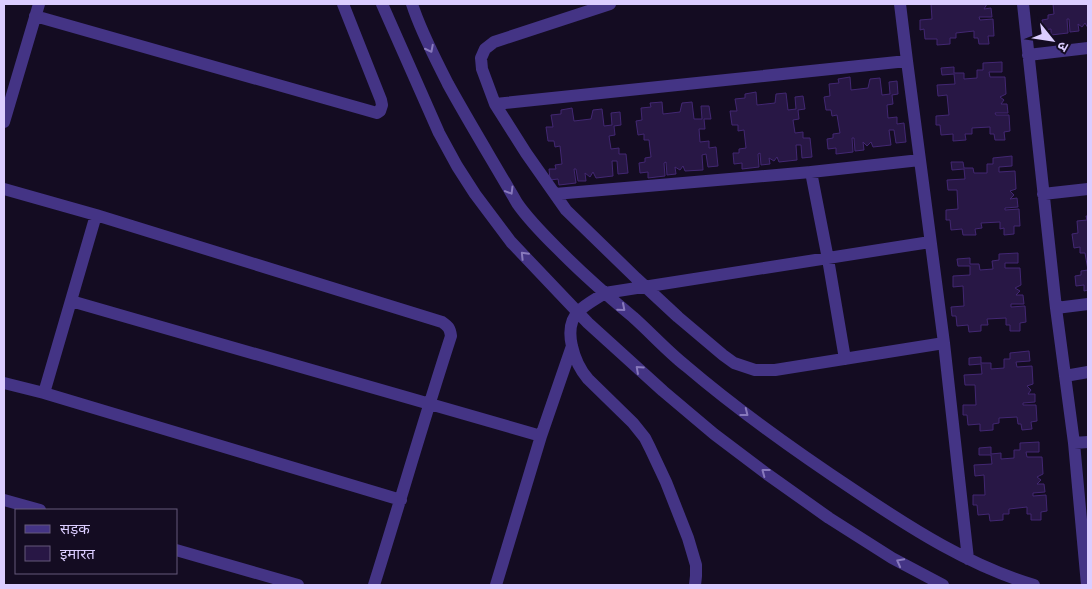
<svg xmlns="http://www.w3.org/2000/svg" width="1092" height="589" font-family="'Open Sans','Noto Sans Devanagari',sans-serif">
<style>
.building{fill:#281745;stroke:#422772}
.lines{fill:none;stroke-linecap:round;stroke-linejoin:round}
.minor{stroke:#443485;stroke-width:12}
.oneway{stroke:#8879bc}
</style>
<rect width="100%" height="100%" fill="#140c22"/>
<path class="building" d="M931,4H987L984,9L991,8L992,17H979L980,20L993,19L994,36H988L989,44H979L978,38H974V31L956,33V38H950V44L937,45V39H925L924,29L920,30V20L932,19Z
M1053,4H1088V28L1085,23L1082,27L1078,24L1079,31L1070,32L1069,19H1067L1068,33L1051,35V29L1043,30L1042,20L1048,19V15L1054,14Z
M1002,62V72H989L990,77H1005L1006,94L1000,97L1004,100L1001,104H1007L1008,113H995L996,115H1009L1010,131L1004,132L1005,140H995L994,134H990V127L972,128V134H965L966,140L953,141V134L941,135L940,125H936V116L949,115L947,95L938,96L937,85L955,84L954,74L942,75L941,68L954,67V73H964V79L977,78V70H983V63Z
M850,77L851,90L868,88L870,79L880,78L882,95L890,94L889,82L897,81L898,94L892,95L893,104L887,105L888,118L897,117V124L904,123L906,142L896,143L894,130H889L891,145L873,147L871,142L867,146L863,142L864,150L855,151L854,138H852L853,152L836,154V148L828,149L827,139L833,138V134L840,133L837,115L832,116L831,110H826L824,97L830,96L829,84L839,83L838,79Z
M756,92L757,105L775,103L776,94L786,93L788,110L796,109L795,97L803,96L805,109L798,110L799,119L793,120L795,133L803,132V138H810L812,157L802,158L801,145H796L797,160L779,162L777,157L774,161L769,158L770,164L761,165L760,153L758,154L759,167L742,169V163L734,164L733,153H739V149L746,148L744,130L738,131V125H732L730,111H737L735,99L745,98V94Z
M662,102L663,114L680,112L682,103L692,102L694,119H702L701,106H709L711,119H704L705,129H699L700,142L709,141V148L716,147L718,166L708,167L706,154L702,155L703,170L685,171L683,166L680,170L675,167L676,174L667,175L666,162L664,163L665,176L648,178V172L640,173L639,163L645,162V158L651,157L649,140H644V134L638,135L636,121L642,120L641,108L651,107L650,103Z
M572,108L574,121L591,119L593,110L602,109L604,126L612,125L611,113L620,112L621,125L614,126L615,135L609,136L611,149L619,148V154H626L628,173L618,174L617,161H612L613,176L596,178L593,172L590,177L585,173L586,181H578L576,169H574L576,183L559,185L558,179L550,180L549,169H556L555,165L562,164L560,146L555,147L554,141H548L546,127H553L551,115L561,114V110Z
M1012,156V166L999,167V172L1015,171L1016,189L1010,191L1014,195L1010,199L1017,198L1018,207L1005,208V210L1019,209L1020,226H1014V234L1004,235V228L1000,229V222L981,223L982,228L975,229L976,235H963L962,229L951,230L950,220H946V210L958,209L957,190H948L947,180L965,179L964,169L952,170L951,162H963L964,168H973L974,173H987V164H993V158Z
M1086,216H1088V290L1084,291V285L1076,286L1075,276L1081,275V271L1088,270L1085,253H1080V247L1074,248L1072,234L1078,233L1077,221L1087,220Z
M1018,253V263H1005V268H1020L1021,285L1015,288L1020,291L1016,295H1023L1024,304H1011V307L1025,306L1026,322L1020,323V331H1010V325H1006V318L987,319L988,325H981V331L969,332L968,325L957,326L956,316H952L951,307L964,306L963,286L953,287V276L970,275V266H958L957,259L970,258V264H979L980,270L993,269L992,261L999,260V254Z
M1029,351L1030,361L1016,362L1017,367L1032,366L1033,384L1027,386L1031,390L1028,394H1035V402L1023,403V405H1036L1037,421L1031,422L1032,429L1022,430L1021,424H1018L1017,417L999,418V423L993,424V430L980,431V424L968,425L967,415H963V405H976L975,385H965L964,375L982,374L981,364L969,365V358L981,357V363H991V369L1004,368V359H1010V353Z
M1039,442V452H1026L1027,457H1042L1043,474L1037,477L1041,480L1037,484H1044L1045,492L1033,493V496L1046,495L1047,511L1041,512V520H1031V514H1027V507L1009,509V514H1003V520L990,521L989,514L978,515L977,505H973V495H985L984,475L975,476L974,465L992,464L991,455H979V448L991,447V454L1001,453V459L1014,458V450H1020V443Z"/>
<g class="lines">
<path class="minor" d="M382,4L439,133L457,166L475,194L511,242L588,323L663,391L714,434L767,474L829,518L892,558L943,585
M412,4C421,32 435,58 448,84C470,124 494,163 517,203C530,222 547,238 563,254C585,276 609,297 633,317C651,333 667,351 686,366C740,412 798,453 857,492C912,529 970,566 1034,585
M610,4L494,42L485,49L481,58L482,69L495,104L526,153L566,210L636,278L678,317L723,355L734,363L755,370H775L944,343
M900,4L907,61L944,343L968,559
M1023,4L1056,308L1074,443L1087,585
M35,16L377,113L380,111L382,105L381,100L343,4
M1028,55L1088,48
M495,104L907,61
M4,122L39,4
M811,172L828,259L845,359
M4,189L96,215L442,322C448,326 450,328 451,336C424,419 400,502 374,585
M555,194L811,172L920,160
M1043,194L1088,189
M71,301L541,436
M1056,308L1088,304
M1065,376L1088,372
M4,383L44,393L401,500
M44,393L96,215
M1074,443L1088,442
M4,500L40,510
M176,550L298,585
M496,585L541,436L572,346
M695,585L696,576V565L688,538L666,482L650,448L645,438L633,423L588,379C575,364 561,328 579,311C586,304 596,299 605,293L930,242"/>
</g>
<defs><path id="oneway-chevron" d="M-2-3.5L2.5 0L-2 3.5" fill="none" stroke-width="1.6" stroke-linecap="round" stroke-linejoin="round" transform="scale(1.25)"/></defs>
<g class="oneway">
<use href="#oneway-chevron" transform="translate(430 49) rotate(63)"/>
<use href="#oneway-chevron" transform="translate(510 191) rotate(59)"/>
<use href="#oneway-chevron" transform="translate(524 255) rotate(-134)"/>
<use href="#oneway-chevron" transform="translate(622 308) rotate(41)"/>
<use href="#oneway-chevron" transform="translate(639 369) rotate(-138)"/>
<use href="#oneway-chevron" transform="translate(745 413) rotate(38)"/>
<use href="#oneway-chevron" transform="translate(765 472) rotate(-143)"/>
<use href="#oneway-chevron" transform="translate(900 562) rotate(-152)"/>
</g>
<rect width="1092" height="589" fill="none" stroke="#dbcdff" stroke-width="10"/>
<rect x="15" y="509" width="162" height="65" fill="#140c22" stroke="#64597a"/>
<rect x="25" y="525" width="25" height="8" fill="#443485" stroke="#64597a"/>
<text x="60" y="534" font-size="15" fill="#dbcdff">सड़क</text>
<rect x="25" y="546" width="25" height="15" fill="#281745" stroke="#64597a"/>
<text x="60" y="559" font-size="15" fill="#dbcdff">इमारत</text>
<g transform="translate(1052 40) rotate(120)" stroke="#140c22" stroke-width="4" paint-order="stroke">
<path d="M0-4L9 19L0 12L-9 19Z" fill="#dbcdff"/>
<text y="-8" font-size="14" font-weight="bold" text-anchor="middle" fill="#dbcdff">उ</text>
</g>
</svg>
